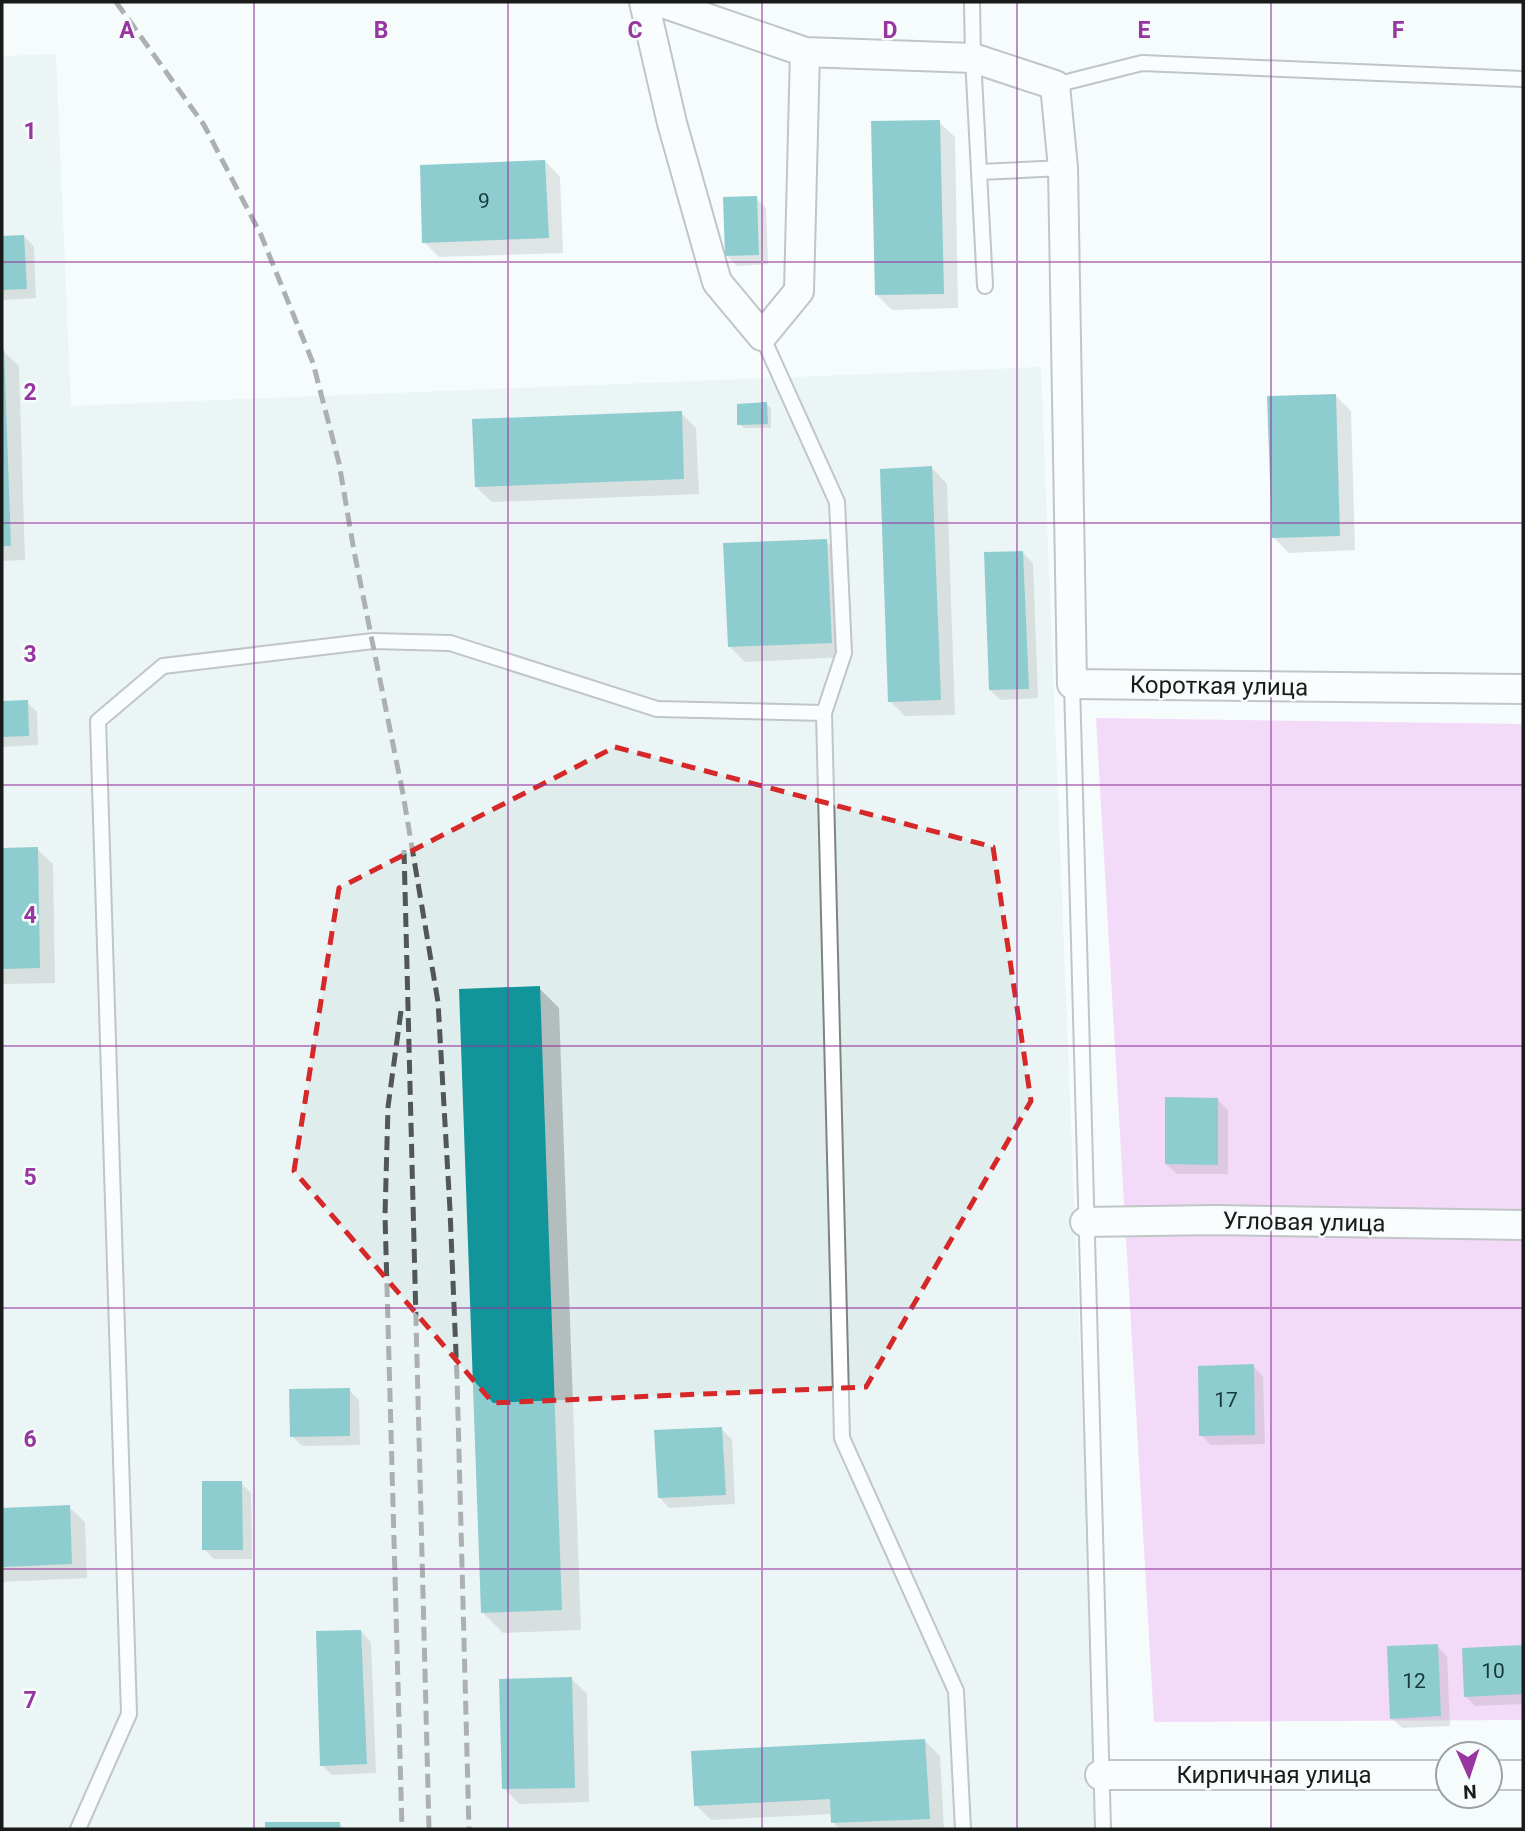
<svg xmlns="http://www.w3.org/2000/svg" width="1525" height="1831" font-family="Roboto,sans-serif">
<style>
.built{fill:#e0eded}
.green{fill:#f0b1f4}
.shadow{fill:#0003}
.building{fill:#11949a}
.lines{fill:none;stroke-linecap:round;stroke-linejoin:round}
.service-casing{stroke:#7f8384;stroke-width:18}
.minor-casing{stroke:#7f8384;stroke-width:32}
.service{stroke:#fff;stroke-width:14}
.minor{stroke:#fff;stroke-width:28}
.rail{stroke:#535656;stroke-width:5;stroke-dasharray:14 7;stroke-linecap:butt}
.marked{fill:none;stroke:#d62828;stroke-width:5;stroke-dasharray:14 9;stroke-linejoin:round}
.grid{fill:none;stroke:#96369e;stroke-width:2;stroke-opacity:0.55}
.labels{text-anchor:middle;stroke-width:5;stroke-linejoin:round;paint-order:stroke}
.number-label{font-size:21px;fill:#17393b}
.street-label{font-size:24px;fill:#191b1b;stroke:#f6fbfb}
.grid-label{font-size:23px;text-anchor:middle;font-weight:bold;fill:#96369e;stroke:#f6fbfb;stroke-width:5;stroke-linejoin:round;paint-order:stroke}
</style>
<rect width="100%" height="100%" fill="#f6fbfb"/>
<path class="built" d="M56,54L71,406L1041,367L1099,1829H2V56Z"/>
<path class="green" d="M1096,718L1523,724V1720L1154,1722Z"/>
<path class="shadow" d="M939,122L955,137L958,308L892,310L877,295Z
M545,161L560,177L563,253L439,257L424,242Z
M756,198L766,208L768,264L737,266L726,255Z
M24,236L34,247L36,298L2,300V237Z
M2,350L19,366L25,560L2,561Z
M1336,396L1351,411L1355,550L1289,553L1273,537Z
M766,404L771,408V428H744L739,424Z
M681,413L696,428L699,494L492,502L476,487Z
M932,468L947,484L955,715L905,716L890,701Z
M826,541L842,556L846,657L745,662L729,646Z
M1023,553L1033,563L1038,698L1001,700L990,690Z
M27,702L37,712L38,745L2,747V703Z
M37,849L53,864L55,983L3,984L2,850Z
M539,988L559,1008L581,1630L503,1633L483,1613Z
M1217,1099L1228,1110V1174H1177L1166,1164Z
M1253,1366L1263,1376L1265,1444L1211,1445L1201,1435Z
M349,1390L359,1400L360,1445L302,1446L292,1436Z
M721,1429L732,1439L735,1504L669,1508L659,1497Z
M241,1483L251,1493L252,1559H214L204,1549Z
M69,1507L85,1522L87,1578L2,1582V1509Z
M361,1631L371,1642L376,1773L332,1775L322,1765Z
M1437,1646L1447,1656L1450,1726L1402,1728L1392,1718Z
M1523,1647V1704L1475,1706L1465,1696L1463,1650Z
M572,1679L587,1694L589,1802L519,1804L504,1788Z
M925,1741L940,1756L944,1829H839L833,1822L832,1814L711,1820L696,1805Z
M339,1823L345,1829H267V1824Z"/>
<path class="building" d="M940,120L944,294L875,295L871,121Z
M545,160L549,238L422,243L420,165Z
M757,196L759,255L725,256L723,197Z
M24,235L27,289L2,290V236Z
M4,349L11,546H2V350Z
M1336,394L1340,536L1272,538L1267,396Z
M767,402L768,424L737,425V404Z
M682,411L684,479L475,487L472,419Z
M932,466L941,700L888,702L880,469Z
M827,539L832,643L728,647L723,543Z
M1023,551L1029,689L989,690L984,552Z
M28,700L29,736L2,737V701Z
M38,847L40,968L2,969V848Z
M540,986L562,1610L481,1613L459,989Z
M1165,1097L1218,1098V1165L1165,1164Z
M1254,1364L1255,1435L1199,1436L1198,1366Z
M350,1388V1436L290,1437L289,1389Z
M722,1427L726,1495L658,1498L654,1430Z
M202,1481H242L243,1550H202Z
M70,1505L72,1564L2,1567V1508Z
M361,1630L367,1764L320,1766L316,1631Z
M1438,1644L1441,1716L1390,1719L1387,1646Z
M1523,1645V1694L1464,1697L1462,1648Z
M572,1677L575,1788L502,1789L499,1679Z
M925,1739L930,1819L831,1823L830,1799L694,1806L691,1751Z
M265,1822H340V1829H265Z"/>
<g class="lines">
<g class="service-casing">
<path id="service" d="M972,2L973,58L985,286
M1055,85L1142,63L1523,79
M979,172L1063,168
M1072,684L1103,1829
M824,713L842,1438L956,1691L963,1829
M78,1829L129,1714L98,721L163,666L373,641L450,643L657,709L824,713L844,653L837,502L762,336"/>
</g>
<g class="minor-casing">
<path id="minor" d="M644,2L672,123L717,282L762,336L799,291L805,52
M660,2L805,52L973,58L1055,85L1063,168L1072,684L1523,689
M1085,1222L1215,1220L1523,1225
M1100,1775H1448
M1490,1775H1523"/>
</g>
<use href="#service" class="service"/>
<use href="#minor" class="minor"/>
<path class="rail" d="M116,2L204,125L261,235L313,363L339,463L354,551L403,794L438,1002L450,1210L457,1377L469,1829
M404,850L429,1829
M401,1011L388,1107L385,1215L402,1829"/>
</g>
<path d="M0 0H1525V1831H0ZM615,747L993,847L1031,1101L866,1387L493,1403L294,1171L339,888Z" fill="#f6fbfb" fill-opacity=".55" fill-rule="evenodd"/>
<path class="marked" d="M615,747L993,847L1031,1101L866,1387L493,1403L294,1171L339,888Z"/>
<path class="grid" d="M254,2V1829M508,2V1829M762,2V1829M1017,2V1829M1271,2V1829M2,262H1523M2,523H1523M2,785H1523M2,1046H1523M2,1308H1523M2,1569H1523"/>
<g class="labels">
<g class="number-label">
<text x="484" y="208">9</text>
<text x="1226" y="1407">17</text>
<text x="1493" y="1678">10</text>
<text x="1414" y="1688">12</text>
</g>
<g class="street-label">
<text transform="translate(1219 686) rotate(1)" y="8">Короткая улица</text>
<text transform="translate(1304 1222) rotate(1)" y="8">Угловая улица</text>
<text x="1274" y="1783">Кирпичная улица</text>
</g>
</g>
<g class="grid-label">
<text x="127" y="38">A</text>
<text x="381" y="38">B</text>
<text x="635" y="38">C</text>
<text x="890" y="38">D</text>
<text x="1144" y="38">E</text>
<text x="1398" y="38">F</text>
<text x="30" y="139">1</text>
<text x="30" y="400">2</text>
<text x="30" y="662">3</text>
<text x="30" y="923">4</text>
<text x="30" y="1185">5</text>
<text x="30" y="1447">6</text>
<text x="30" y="1708">7</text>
</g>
<rect width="1525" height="1831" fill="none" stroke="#191b1b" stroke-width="7"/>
<g transform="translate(1469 1775) rotate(177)"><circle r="33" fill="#f6fbfb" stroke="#9ea1a1" stroke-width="2"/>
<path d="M0-5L12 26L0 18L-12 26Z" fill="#96369e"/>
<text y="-10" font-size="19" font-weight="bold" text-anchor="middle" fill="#191b1b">N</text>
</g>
</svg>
